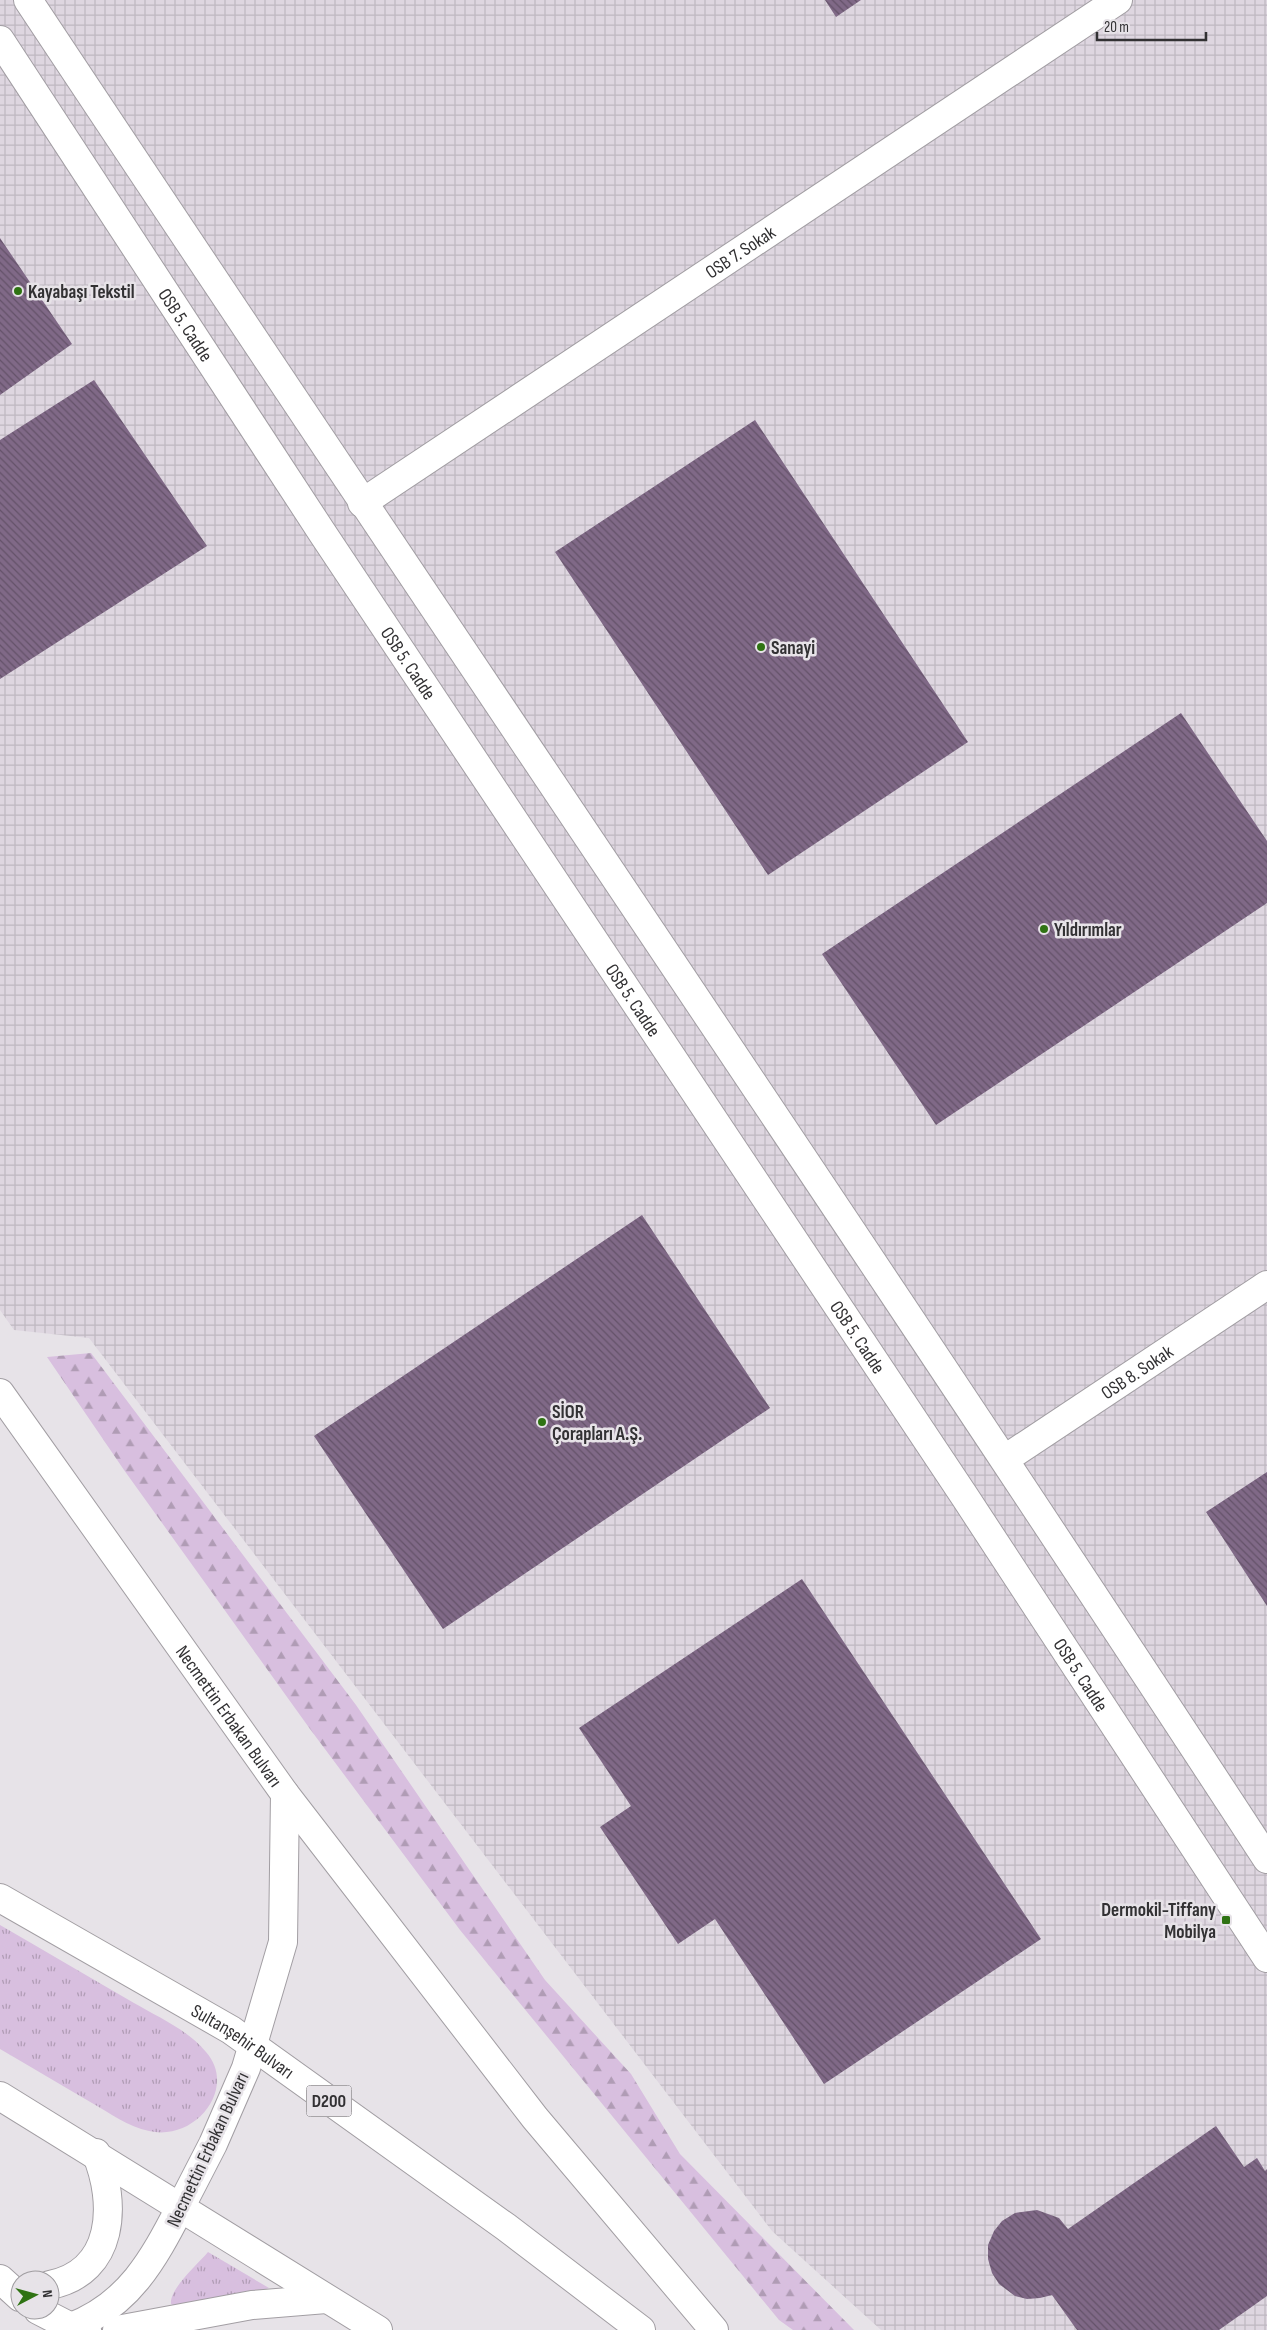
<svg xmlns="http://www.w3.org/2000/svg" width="1267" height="2330" font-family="'Sofia Sans Condensed',sans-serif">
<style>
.industrial{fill:url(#industrial-grid)}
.grass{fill:url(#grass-tufts)}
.forest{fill:url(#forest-firs)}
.building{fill:url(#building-back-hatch)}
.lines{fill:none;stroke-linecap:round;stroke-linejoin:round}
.minor-casing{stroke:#a29ea3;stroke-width:30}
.tertiary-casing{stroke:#a29ea3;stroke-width:30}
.primary-casing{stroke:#a29ea3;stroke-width:30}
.trunk-casing{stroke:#a29ea3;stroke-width:30}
.minor{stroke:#fff;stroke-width:28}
.tertiary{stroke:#fff;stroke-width:28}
.primary{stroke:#fff;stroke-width:28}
.trunk{stroke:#fff;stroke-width:28}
.poi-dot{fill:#2f7313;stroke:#e7e3e8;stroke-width:2}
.labels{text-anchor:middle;stroke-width:5;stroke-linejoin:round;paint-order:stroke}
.shield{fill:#e7e3e8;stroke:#686669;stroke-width:1}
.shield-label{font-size:18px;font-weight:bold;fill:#323133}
.street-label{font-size:19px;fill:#323133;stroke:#e7e3e8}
.poi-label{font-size:19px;font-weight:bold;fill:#323133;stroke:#e7e3e8;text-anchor:start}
</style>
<defs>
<pattern id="industrial-grid" width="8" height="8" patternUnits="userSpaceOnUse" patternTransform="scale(1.25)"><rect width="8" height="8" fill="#ded6e0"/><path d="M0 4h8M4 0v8" fill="none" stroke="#bfb8c1"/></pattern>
<pattern id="grass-tufts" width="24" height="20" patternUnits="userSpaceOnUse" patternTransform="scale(1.25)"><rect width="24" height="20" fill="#d8bfdf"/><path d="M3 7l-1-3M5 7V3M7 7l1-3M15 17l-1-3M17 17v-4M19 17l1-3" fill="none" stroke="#b09cb5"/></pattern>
<pattern id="forest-firs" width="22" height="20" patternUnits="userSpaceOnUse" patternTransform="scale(1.25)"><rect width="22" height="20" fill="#d8bfdf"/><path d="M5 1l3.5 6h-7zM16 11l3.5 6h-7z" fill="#b09cb5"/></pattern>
<pattern id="building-back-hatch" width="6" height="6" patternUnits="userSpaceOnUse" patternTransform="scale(1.25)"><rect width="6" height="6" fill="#806987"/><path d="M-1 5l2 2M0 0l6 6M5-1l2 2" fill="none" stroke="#645269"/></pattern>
</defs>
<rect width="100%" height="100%" fill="#e7e3e8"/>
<path class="industrial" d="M0,0H1267V2330H881L772,2231L89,1338L14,1330L0,1310Z"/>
<path class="grass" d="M0,1925C45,1951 89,1977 134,2003C158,2017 188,2030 206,2052C238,2088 195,2142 149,2131C128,2127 110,2113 92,2103C61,2085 31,2067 0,2049Z
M208,2252L269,2288L257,2292L175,2306L171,2304C169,2289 198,2264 208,2252Z"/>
<path class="forest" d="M91,1353L356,1705L545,1980L631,2074L680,2154L854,2330H793L779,2320L460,1930L310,1729L124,1470L47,1357Z"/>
<path class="building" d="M825,0H861L836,17Z
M0,238L72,344L0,395Z
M94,380L207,546L0,679V440Z
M755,420L968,742L768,875L555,552Z
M1181,713L1267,841V903L936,1125L822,954Z
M642,1215L770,1408L443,1629L314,1436Z
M1267,1472V1606L1206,1512Z
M802,1579L1041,1939L824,2084L715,1919L678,1944L600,1827L631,1806L579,1728Z
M1216,2126L1244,2167L1257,2158L1265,2171L1267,2169V2296L1219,2330H1077L1052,2295L1040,2298L1027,2299L1015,2296L999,2284L992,2273L988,2259V2245L994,2231L1002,2221L1015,2213L1037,2210L1059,2218L1068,2229Z"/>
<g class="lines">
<g class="minor-casing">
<g id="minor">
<path id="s1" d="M362,503L1118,0"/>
<path id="s2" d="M1005,1459L1267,1285"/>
</g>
</g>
<g class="tertiary-casing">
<g id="tertiary">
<path d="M28,0C440,621 860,1236 1267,1859"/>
<path id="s3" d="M0,40L323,534L965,1497L1267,1958"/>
<path d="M0,2279L20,2297"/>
<path d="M50,2285C115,2272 117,2203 96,2153"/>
<path d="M38,2310L71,2327L87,2330"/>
<path d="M71,2327C129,2305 153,2260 180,2208"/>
<path d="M117,2330L252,2305L326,2299"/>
</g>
</g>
<g class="primary-casing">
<g id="primary">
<path id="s4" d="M0,1393L285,1794L283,1942L246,2068L213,2144L180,2208"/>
</g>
</g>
<g class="trunk-casing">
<g id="trunk">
<path d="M285,1794L535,2118L714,2330"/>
<path id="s5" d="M0,1898L231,2030L506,2227L641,2330"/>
<path d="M0,2096L378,2330"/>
</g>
</g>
<use href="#minor" class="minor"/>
<use href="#tertiary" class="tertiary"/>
<use href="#primary" class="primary"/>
<use href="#trunk" class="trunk"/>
</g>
<g class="poi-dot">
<circle cx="18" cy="291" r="5"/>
<circle cx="761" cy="647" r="5"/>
<circle cx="1044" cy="929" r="5"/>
<circle cx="542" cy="1422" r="5"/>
<rect x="1221" y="1915" width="10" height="10" rx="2.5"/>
</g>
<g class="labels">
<rect class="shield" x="306.5" y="2085.5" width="45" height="31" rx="4"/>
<g class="shield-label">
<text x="329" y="2107">D200</text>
</g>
<g class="street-label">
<text dy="7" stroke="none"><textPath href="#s1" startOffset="454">OSB 7. Sokak</textPath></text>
<text dy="7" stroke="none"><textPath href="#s3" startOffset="340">OSB 5. Cadde</textPath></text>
<text dy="7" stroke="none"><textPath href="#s3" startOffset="745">OSB 5. Cadde</textPath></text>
<text dy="7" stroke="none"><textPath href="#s3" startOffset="1150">OSB 5. Cadde</textPath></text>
<text dy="7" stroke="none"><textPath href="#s3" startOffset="1555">OSB 5. Cadde</textPath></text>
<text dy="7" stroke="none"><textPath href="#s2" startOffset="158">OSB 8. Sokak</textPath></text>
<text dy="7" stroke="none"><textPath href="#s3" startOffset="1960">OSB 5. Cadde</textPath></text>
<text dy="7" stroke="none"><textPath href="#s4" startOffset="396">Necmettin Erbakan Bulvarı</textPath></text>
<text dy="7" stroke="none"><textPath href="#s5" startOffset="282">Sultanşehir Bulvarı</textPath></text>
<text transform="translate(207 2149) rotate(-65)" y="7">Necmettin Erbakan Bulvarı</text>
</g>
<g class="poi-label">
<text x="28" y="298">Kayabaşı Tekstil</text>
<text x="771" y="654">Sanayi</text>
<text x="1054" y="936">Yıldırımlar</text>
<text x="552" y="1418">SİOR<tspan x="552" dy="22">Çorapları A.Ş.</tspan></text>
<text x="1216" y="1916" text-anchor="end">Dermokil-Tiffany<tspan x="1216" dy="22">Mobilya</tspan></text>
</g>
</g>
<g transform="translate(35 2295) rotate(84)"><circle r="24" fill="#e7e3e8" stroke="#9f9ca0"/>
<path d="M0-4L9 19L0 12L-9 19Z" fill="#2f7313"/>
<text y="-8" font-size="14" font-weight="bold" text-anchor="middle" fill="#323133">N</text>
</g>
<path d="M1097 32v8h109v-8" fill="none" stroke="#323133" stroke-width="2.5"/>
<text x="1104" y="32" font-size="15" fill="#323133" stroke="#e7e3e8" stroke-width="4" paint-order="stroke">20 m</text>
</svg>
